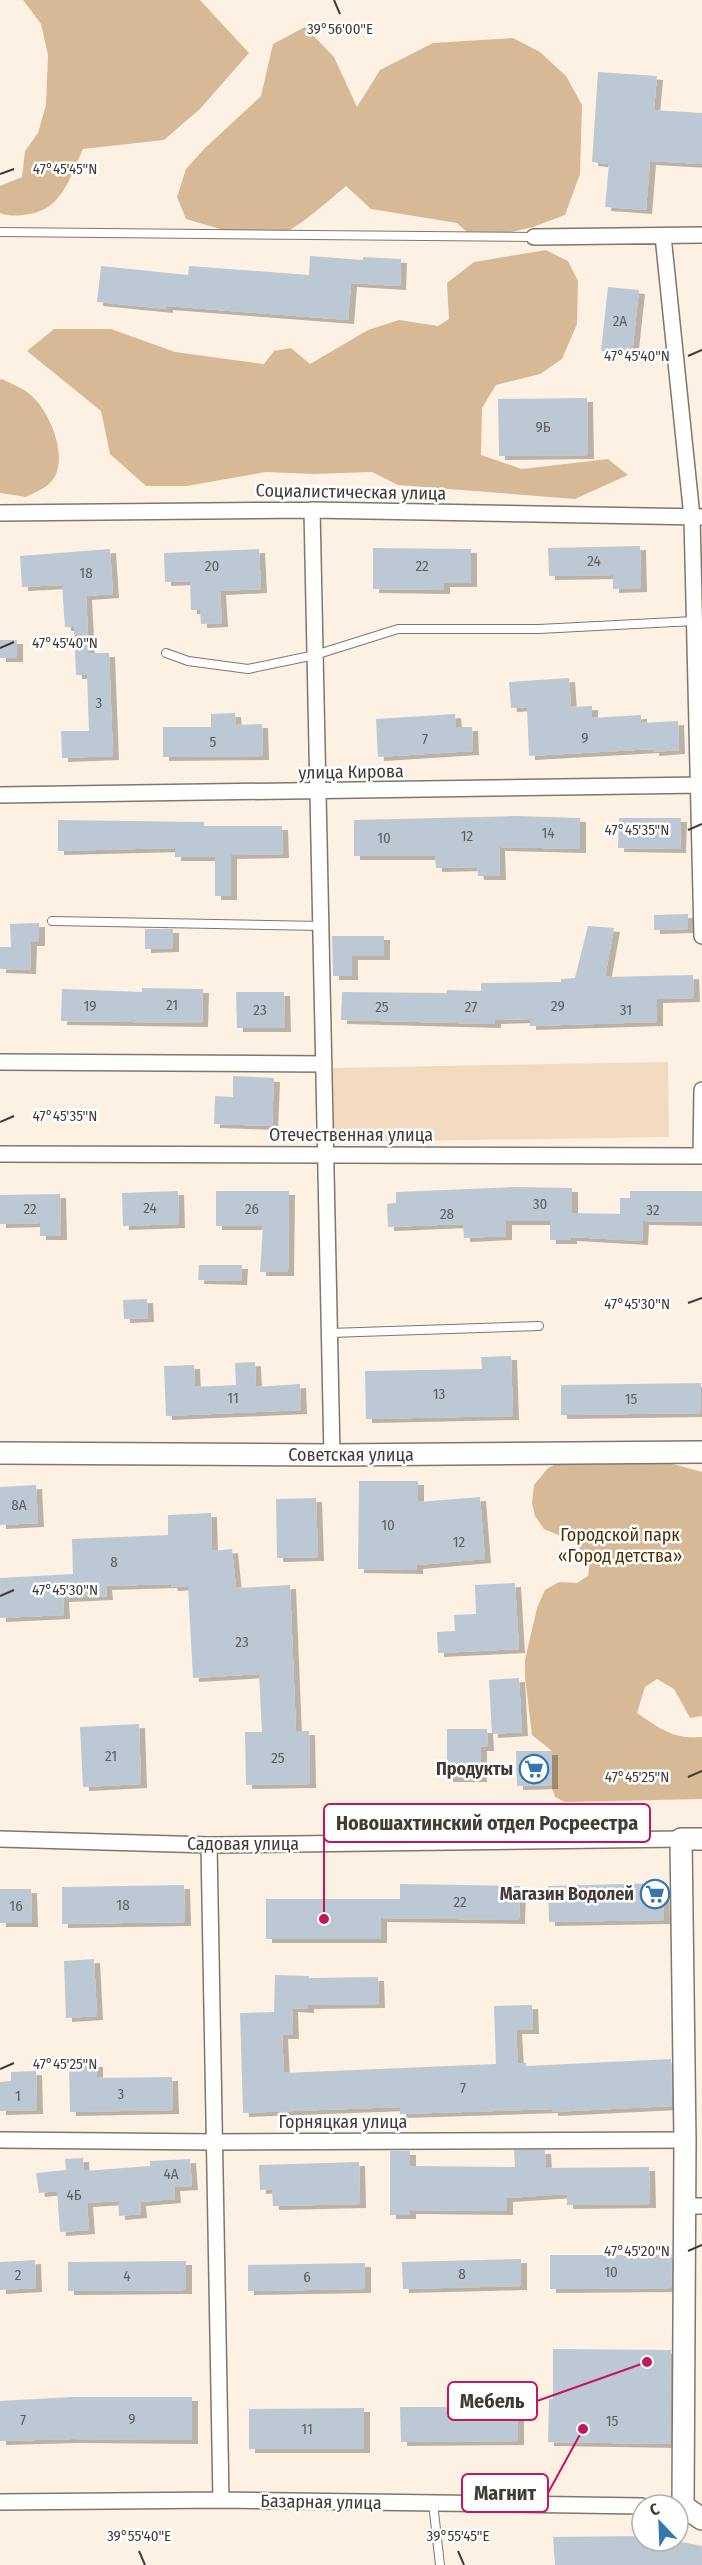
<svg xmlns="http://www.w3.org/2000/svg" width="702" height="2565" font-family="'Fira Sans Condensed',sans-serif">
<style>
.green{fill:#f1dabf}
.forest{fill:#d7b996}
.building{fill:#bcc8d4;filter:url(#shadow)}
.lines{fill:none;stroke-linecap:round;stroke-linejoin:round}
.lane-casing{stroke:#80766a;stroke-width:10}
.street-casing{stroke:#80766a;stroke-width:18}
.secondary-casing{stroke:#80766a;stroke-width:24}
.lane{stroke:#fff;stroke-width:8}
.street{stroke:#fff;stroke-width:15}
.secondary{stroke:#fff;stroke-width:21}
.ticks{fill:none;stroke:#403b36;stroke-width:2}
.labels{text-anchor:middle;stroke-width:5;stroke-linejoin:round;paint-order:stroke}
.number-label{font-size:15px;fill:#5f5e5e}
.street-label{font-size:18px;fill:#403b36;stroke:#fff}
.park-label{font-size:18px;fill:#4d3002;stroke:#fff}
.poi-label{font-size:18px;font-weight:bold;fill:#403b36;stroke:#fff;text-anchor:end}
.ticks-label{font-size:15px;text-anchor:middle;fill:#403b36;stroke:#fff;stroke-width:5;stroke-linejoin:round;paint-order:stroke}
.leader{fill:none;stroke:#c2185b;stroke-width:2}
.callout-dot{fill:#c2185b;stroke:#fff;stroke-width:2}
.callout{fill:#fff;stroke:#c2185b;stroke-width:2}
.callout-label{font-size:20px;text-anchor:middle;font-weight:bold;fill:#403b36}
</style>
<defs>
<filter id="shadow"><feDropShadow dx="6" dy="4" stdDeviation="0" flood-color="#0004"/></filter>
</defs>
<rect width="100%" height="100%" fill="#fdf1e4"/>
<path class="green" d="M668,1062L669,1137L334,1142L333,1068Z"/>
<path class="forest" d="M23,0H200L249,53L200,109L164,140L83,149C69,179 62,212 23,215C15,216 8,216 0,213V186L22,177L25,151L38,133L46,105L48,55L41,24Z
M305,27L334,57L357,107L380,70L433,43L513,38L540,52L566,76L582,105L580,174L565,215L533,227L476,240L457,223L371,209L346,186C331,198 296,231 278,235C247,240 215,227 186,219L177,197L186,169L205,148L261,96L273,44Z
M546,250L568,261L578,281L577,324L562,359L540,374L496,385L482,408L481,455L522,469L608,459L628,475L575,499L398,485L372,472L313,474L266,472L187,486H146L110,454L101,411L27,351L54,329H111L175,352L264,364L274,351L291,348L310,364L368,330L399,320L438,326L449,319L447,283L474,262Z
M2,379C10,383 20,387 27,392C49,407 72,461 50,483C44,489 33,493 26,497L0,493V380Z
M563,1461L666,1462L702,1472V1716L690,1718L674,1689L657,1679L645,1687L637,1713C659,1728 674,1740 702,1737V1799L565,1802L555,1797L552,1788V1751L532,1735L525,1677V1660L537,1608L545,1590L559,1582L577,1583L588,1576L590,1562L575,1542L544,1529L535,1516L532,1503L534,1485L548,1468Z"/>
<path class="building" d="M598,72L657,76L654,110L702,113V164L650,161L646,210L605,207L609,164L592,162Z
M310,256L363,260V257L401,259L400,286L351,283L348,320L167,306V309L97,302L101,266L188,275L189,266L309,275Z
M608,287L639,290L632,354L601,351Z
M587,398L588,455L499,456L498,399Z
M640,546L641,588L613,589V575L549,576L548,548Z
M373,548L471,549V583H444V590L373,589Z
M110,549L113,594L86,596L89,653H109L113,756L62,758L61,731H89L87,675H76L74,627H65L62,585L22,587L20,556Z
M259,549L261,589L220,591L222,623L201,624L200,610H191L190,581L165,582L164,553Z
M0,640H17V658H0Z
M569,678L571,707L592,706V718L641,715V723L678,721L679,750L653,752V749L529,756L527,707L511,708L509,682Z
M235,713L236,725L262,724L263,756L163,757V727H211V714Z
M455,714L456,727H472L473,751L378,757L376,719Z
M516,816L580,818V849L499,847L500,876H478L477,867L436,868L435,856H354V820Z
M619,818H681L680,849L618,848Z
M58,820L204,822V826H282L283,854L231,855V896H215V857H175V848L58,851Z
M688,914V929L654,930V915Z
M39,923V942H31L30,970L0,969V947H11L10,924Z
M588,926L614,928L605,977L693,975L694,998L657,999V1022L530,1026V1019L495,1020V1024L341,1020L342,992L447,993V990L481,991V983L561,982V979L575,978Z
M145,929H173V948L145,949Z
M332,936H384V956H352V976H333Z
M142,988L203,989L202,1023L61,1021L62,989L142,992Z
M236,992H284L285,1028H237Z
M233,1076L274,1078L272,1126L214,1124L215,1096L233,1097Z
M514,1187L572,1188V1213L620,1214V1198H630V1191H702V1222L643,1221L642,1241L571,1237V1240H550V1221H506V1236L464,1238L463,1224L388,1227L387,1204L396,1203V1192Z
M178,1191L179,1224L123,1226L122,1193Z
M216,1191H289L288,1272H260L263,1226H216Z
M60,1194L61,1236H40V1223L0,1224V1195Z
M199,1265H242L241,1281L198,1280Z
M147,1299L148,1318L124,1319L123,1300Z
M511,1356L513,1416L366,1419L365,1371L482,1369L481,1357Z
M255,1362L256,1387L300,1384L301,1410L166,1416L164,1366L194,1365L195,1387L236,1385L235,1363Z
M701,1383V1413L561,1415V1385Z
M359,1481H418V1502L480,1497L485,1559L417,1565V1570L358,1569Z
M36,1485L38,1523L0,1525V1487Z
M316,1498L318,1557L277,1558L276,1499Z
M211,1513L212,1551L232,1549L236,1588L290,1585L296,1731H309L310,1784L246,1785L245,1732H262L259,1674L193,1678L188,1586L172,1587L171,1584L106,1586L107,1596L63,1598L64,1615L0,1618V1578L73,1574L72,1539L168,1535V1515Z
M515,1583L519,1649L438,1653L437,1632L455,1631L454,1615L476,1614L475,1585Z
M519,1678L522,1732L492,1734L489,1680Z
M139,1724L141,1784L83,1787L80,1727Z
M447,1729H487L488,1747H481V1778H447Z
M516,1751H552V1785L517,1786Z
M663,1883L664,1920L549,1922L548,1886Z
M400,1884L520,1886L519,1920L381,1918V1939H266V1899H400Z
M184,1885L185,1922L62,1924V1887Z
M0,1889H31L32,1923H0Z
M94,1959L97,2016L66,2018L64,1961Z
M275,1975L309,1976V1978L378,1977L379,2004L308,2005V2009L292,2008L293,2035H282L284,2073L496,2064L494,2006L532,2005L533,2030H516L518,2063H526V2066L671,2059L672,2106L552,2112V2109L400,2114V2107L243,2113L240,2013L274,2012Z
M69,2063H97V2078L172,2077L173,2110L70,2112Z
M36,2071L37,2110L0,2111V2082L11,2081V2072Z
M514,2150H545L546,2168L649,2167L650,2204L567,2205V2194L507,2198V2211L410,2210V2215H390V2151H410V2166L515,2167Z
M83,2158L84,2171L150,2166V2161L190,2159L192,2186L174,2187L175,2199L140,2202L141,2214L119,2216L118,2201L87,2203L89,2230L60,2232L57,2191L39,2193L36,2173L66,2170L65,2159Z
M359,2162L360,2204L273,2206L272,2189L260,2190L259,2165Z
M550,2255H672L671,2288L550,2289Z
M521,2259V2286L403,2289L402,2262Z
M35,2260L36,2288L0,2290V2262Z
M186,2261V2290L68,2291V2262Z
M365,2263V2289L248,2291V2265Z
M553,2349L671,2350V2444L548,2442L549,2399H553Z
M72,2397H192V2440L72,2439L0,2441V2401Z
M400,2407H518V2441L401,2442Z
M364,2408V2449H249V2409Z
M642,2536V2541H676L702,2546V2565H555L553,2537Z"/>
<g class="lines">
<g class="lane-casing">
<path id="lane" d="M0,232L534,237
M166,653L188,661L248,669L315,655L398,629H539L694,621
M52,921L321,926
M330,1333L539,1326
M433,2503L440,2565"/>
</g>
<g class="street-casing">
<path id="street" d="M663,236L692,517L702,936
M534,237L702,235
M312,510L332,1455
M0,513L312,510L702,517
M0,795L702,785
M0,1062L324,1064
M0,1154L702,1156
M701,1156L702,1090
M0,1839L209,1845L681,1839
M209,1845L221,2500
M0,2140L215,2142L685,2140
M685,2206H702
M0,2502L221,2500L642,2506"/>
</g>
<g class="secondary-casing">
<path id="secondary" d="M0,1453L332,1455L702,1452
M702,1839H681L685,2140L683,2506L702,2519"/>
</g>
<use href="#lane" class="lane"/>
<use href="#street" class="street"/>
<use href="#secondary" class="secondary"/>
</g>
<path class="ticks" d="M334,0L340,14M0,174L14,169M688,356L702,350M0,648L14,642M688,830L702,824M0,1122L14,1116M688,1303L702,1298M0,1596L14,1590M688,1777L702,1771M0,2069L14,2063M688,2251L702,2245M139,2551L145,2565M458,2551L464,2565"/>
<defs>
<g id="supermarket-ring" transform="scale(1.5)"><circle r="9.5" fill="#fff" stroke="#3577ad" stroke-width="1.5"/><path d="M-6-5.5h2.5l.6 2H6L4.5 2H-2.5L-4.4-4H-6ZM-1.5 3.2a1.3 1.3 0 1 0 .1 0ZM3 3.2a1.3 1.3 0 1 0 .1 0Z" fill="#3577ad"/></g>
</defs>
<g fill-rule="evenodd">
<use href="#supermarket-ring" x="534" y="1769"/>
<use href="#supermarket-ring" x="655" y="1894"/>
</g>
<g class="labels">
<g class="number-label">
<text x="620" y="326">2А</text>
<text x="543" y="432">9Б</text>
<text x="594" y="566">24</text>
<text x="212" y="571">20</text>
<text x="422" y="571">22</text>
<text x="86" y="578">18</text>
<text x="99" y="708">3</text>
<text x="585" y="743">9</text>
<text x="425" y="744">7</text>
<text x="213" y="747">5</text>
<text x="548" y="838">14</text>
<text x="467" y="841">12</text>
<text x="384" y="843">10</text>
<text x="172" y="1010">21</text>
<text x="90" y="1011">19</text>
<text x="558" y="1011">29</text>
<text x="382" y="1012">25</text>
<text x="471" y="1012">27</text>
<text x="260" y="1015">23</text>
<text x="626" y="1015">31</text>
<text x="540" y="1209">30</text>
<text x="150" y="1213">24</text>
<text x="30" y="1214">22</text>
<text x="252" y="1214">26</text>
<text x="653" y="1215">32</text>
<text x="447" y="1219">28</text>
<text x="439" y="1399">13</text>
<text x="233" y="1403">11</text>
<text x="631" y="1404">15</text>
<text x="19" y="1510">8А</text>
<text x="388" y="1530">10</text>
<text x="459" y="1547">12</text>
<text x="114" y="1567">8</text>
<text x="242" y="1647">23</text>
<text x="111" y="1761">21</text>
<text x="278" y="1763">25</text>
<text x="460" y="1907">22</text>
<text x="123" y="1910">18</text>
<text x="16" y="1911">16</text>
<text x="463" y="2093">7</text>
<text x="121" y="2099">3</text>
<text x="18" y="2101">1</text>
<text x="171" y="2179">4А</text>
<text x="74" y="2200">4Б</text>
<text x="611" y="2277">10</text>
<text x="462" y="2279">8</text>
<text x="18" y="2280">2</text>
<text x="127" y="2281">4</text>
<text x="307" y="2282">6</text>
<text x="132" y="2424">9</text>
<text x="23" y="2425">7</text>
<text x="612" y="2426">15</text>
<text x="307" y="2434">11</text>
</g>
<g class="street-label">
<text transform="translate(351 492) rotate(1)" y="6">Социалистическая улица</text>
<text transform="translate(351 772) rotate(-1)" y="6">улица Кирова</text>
<text x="351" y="1141">Отечественная улица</text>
<text x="351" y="1461">Советская улица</text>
<text x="243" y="1850">Садовая улица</text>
<text x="343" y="2128">Горняцкая улица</text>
<text transform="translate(321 2502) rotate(1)" y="6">Базарная улица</text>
</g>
<g class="park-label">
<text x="620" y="1541">Городской парк<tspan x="620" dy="21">«Город детства»</tspan></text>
</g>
<g class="poi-label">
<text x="513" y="1775">Продукты</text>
<text x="634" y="1900">Магазин Водолей</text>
</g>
</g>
<g class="ticks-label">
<text x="340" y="34">39°56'00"E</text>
<text x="65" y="174">47°45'45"N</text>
<text x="637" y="361">47°45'40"N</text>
<text x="65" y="648">47°45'40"N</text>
<text x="637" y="835">47°45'35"N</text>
<text x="65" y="1121">47°45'35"N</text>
<text x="637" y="1309">47°45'30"N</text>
<text x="65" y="1595">47°45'30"N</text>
<text x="637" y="1782">47°45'25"N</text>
<text x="65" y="2069">47°45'25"N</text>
<text x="637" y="2256">47°45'20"N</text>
<text x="139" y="2541">39°55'40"E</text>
<text x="458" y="2541">39°55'45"E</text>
</g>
<path class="leader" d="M324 1919L324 1823M647 2362L537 2401M583 2429L548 2493"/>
<g class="callout-dot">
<circle cx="324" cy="1919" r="6"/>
<circle cx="647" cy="2362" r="6"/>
<circle cx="583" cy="2429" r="6"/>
</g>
<g class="callout">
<rect x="324" y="1804" width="326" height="38" rx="6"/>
<rect x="448" y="2382" width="89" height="38" rx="6"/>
<rect x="462" y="2474" width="86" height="38" rx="6"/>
</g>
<g class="callout-label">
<text x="487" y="1830">Новошахтинский отдел Росреестра</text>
<text x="492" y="2408">Мебель</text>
<text x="505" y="2500">Магнит</text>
</g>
<g transform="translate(660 2523) rotate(337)"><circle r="28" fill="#ffffff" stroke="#b3b1af" stroke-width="1.5"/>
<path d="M0-4.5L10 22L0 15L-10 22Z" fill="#3577ad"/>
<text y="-9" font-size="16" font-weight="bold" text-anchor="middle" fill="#403b36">С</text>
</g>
</svg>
